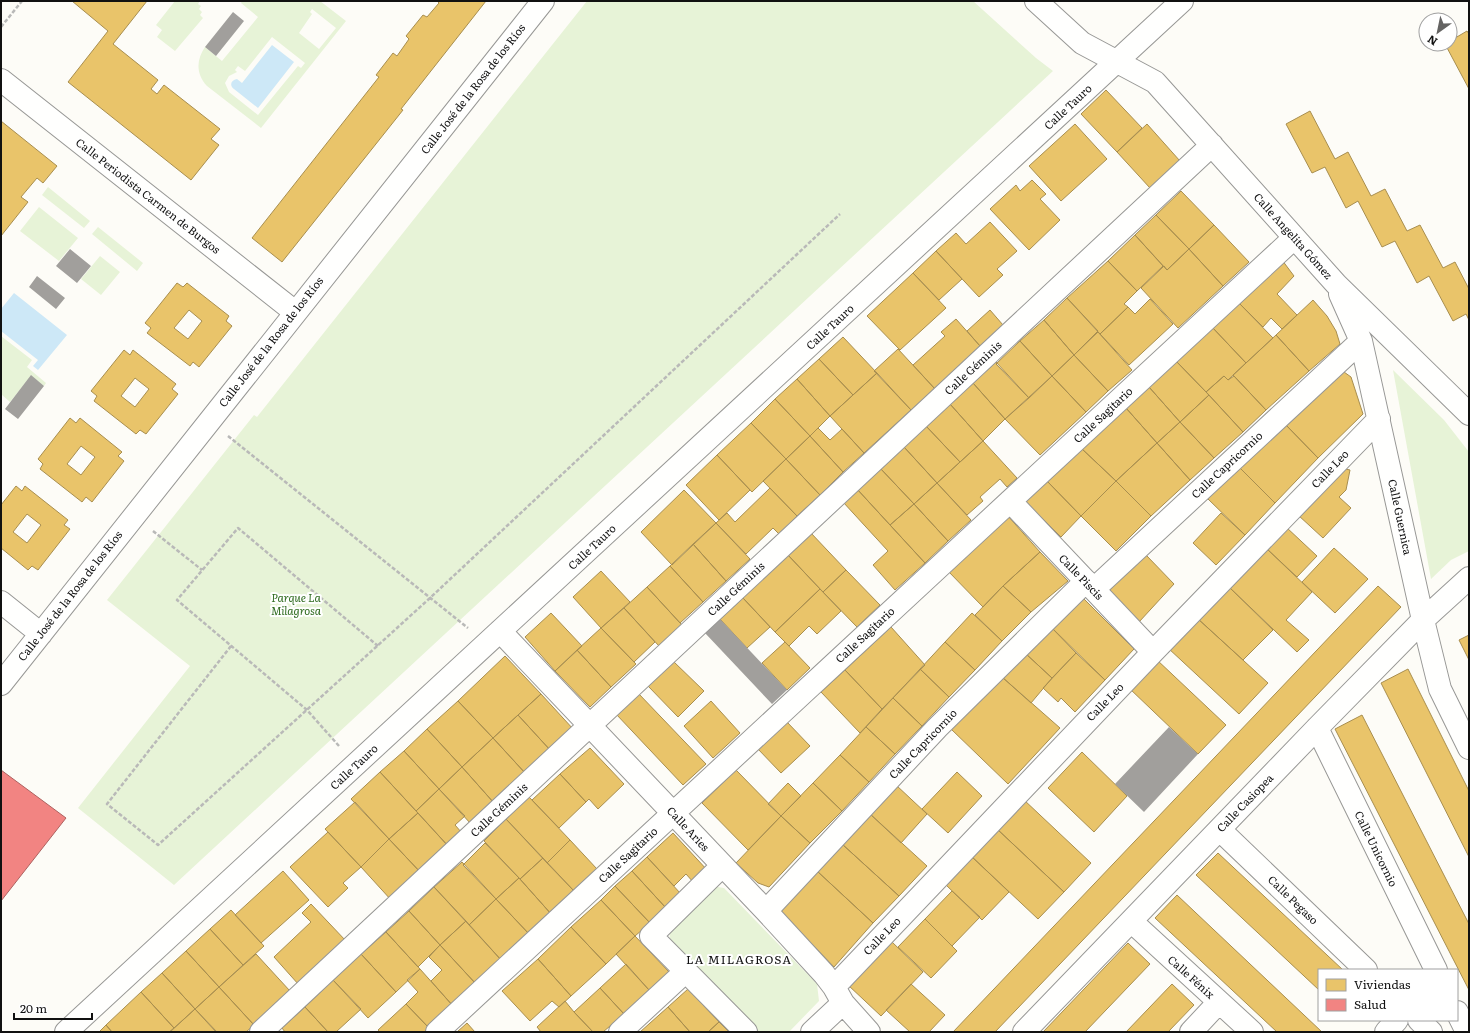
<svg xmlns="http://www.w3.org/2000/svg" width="1470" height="1033" font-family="Literata,serif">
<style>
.green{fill:#e7f3d7;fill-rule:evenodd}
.water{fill:#cde8f7}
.homes{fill:#e9c46a;stroke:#a88e4f;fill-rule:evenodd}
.health{fill:#f28482;stroke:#ae6260}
.building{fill:#a19f9c}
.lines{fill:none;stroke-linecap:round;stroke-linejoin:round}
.minor-casing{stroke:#979795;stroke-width:24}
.path{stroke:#b9b9b8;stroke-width:2.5;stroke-dasharray:4 2;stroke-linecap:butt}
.minor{stroke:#fffffe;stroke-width:22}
.labels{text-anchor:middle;stroke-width:4;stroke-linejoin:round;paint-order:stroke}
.street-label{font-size:11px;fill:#111;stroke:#fff}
.park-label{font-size:11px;font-style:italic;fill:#2f6b1f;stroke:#fff}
.neighbourhood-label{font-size:12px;letter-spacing:1px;fill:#111;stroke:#fff}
</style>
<rect width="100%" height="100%" fill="#fdfcf7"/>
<path class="green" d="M175,1H200L198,4L201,6L199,9L202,12L200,15L203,18L175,51L157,37L162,30L156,25Z
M242,1H320L346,21L261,128L207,86C196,74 196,60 205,47L222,61L258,17L241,3ZM312,9L336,28L319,49L299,33L312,14L310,12ZM272,37L305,63L301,68L298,66L258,115L229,92L225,83L229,76L237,72L235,70L238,66L245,71Z
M587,1H973L1036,58L1053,71L174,885L78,808L190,666L107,600L254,415L257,417Z
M48,187L90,221L84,228L42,195Z
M39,207L78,238L59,261L20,231Z
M98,227L143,263L137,271L92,234Z
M100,256L120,272L101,295L81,279Z
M1,336L32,360L27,367L46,383L44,386L31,376L10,402L1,394Z
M1393,370L1444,420L1469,452V551L1451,560L1431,579Z
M711,886L724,888L817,984L819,1001L789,1032H757L670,941L669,926Z"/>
<path class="water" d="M272,45L294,62L258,108L234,89C229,85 231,80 237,79L242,83Z
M14,293L67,335L38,370L33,366L38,360L1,331V309Z"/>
<path class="homes" d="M72,1H147L113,44L158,80L151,89L157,94L164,85L220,129L211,139L219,145L191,180L68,82L108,31Z
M437,1H486L401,109L403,110L282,262L252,238L379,77L376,75L393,53L397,56L409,39L406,36L423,15L427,17L439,3Z
M1467,31L1469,34V89L1445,44H1450V41Z
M1106,90L1142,128L1117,152L1081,114Z
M1310,111L1335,159L1348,152L1371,196L1385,189L1407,231L1420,225L1443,268L1455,262L1469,289V320L1466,314L1453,321L1429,276L1417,283L1395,241L1382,247L1358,201L1346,208L1325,167L1312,173L1286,124Z
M1,121L57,166L43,183L37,178L21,197L28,202L1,236Z
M1075,124L1107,159L1061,201L1029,166Z
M1147,124L1180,161L1150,188L1117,152Z
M1032,180L1046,194L1040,199L1060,220L1029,250L990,209L1016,185L1020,191Z
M1181,191L1214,225L1189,249L1156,215Z
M1156,215L1189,249L1167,270L1135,235Z
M990,222L1017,251L997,269L1003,275L979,297L936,251L956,233L966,244Z
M1214,225L1249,262L1223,286L1189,249Z
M1135,235L1163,266L1137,291L1108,261Z
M1189,249L1223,286L1178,328L1141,288L1164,266L1167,270Z
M936,251L962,279L939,300L913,273Z
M1282,260L1294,276L1277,294L1297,315L1282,329L1271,318L1263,327L1238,302Z
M1108,261L1137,291L1124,304L1128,307L1100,334L1067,298Z
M913,273L946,308L900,350L867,316Z
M177,283L183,287L187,283L229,316L226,321L232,326L199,367L193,362L190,366L147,333L151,328L145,323ZM189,310L202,321L188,339L174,328Z
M1067,298L1098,331L1074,355L1044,320Z
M1150,299L1173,324L1129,365L1100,334L1128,307L1135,314Z
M1313,300L1327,316L1336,331L1340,344L1309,371L1276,335Z
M1238,302L1273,338L1246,363L1212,327Z
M990,310L1003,325L980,346L967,331Z
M956,319L980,346L935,389L913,365L945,336L941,332Z
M1044,320L1074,355L1052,376L1020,341Z
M1212,327L1246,363L1228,380L1224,376L1206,392L1176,361Z
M1098,332L1132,370L1108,391L1074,355Z
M1276,335L1309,371L1266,410L1233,375Z
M843,337L877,373L853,395L819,359Z
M1020,341L1052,376L1029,398L996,364Z
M898,349L935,389L911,410L874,371Z
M124,350L130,355L133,350L176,384L172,389L178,394L146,434L140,430L136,434L94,401L97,396L91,391ZM135,378L149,389L135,407L121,396Z
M1074,355L1108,391L1086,412L1052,376Z
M819,359L853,395L830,416L797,379Z
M1176,361L1209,395L1180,422L1149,387Z
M996,362L1029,398L1005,419L973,383Z
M1344,372L1351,377L1363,414L1318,458L1285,424Z
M877,373L911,410L864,453L830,416Z
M1052,376L1086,412L1040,455L1005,419Z
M1224,376L1228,380L1234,376L1266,410L1243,432L1206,392Z
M797,379L830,416L810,436L775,399Z
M973,383L1005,419L983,441L950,404Z
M1149,387L1180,422L1157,443L1126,408Z
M1209,395L1243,432L1214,458L1180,422Z
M775,399L810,436L786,459L751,423Z
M950,404L983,441L960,462L926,426Z
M1126,408L1157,443L1116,481L1081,448Z
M70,418L76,423L80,418L122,452L118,456L124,461L92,502L86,497L82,502L40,469L43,464L38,459ZM81,446L95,457L81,475L67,464Z
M1180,422L1214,458L1190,480L1157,443Z
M751,423L786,459L752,492L717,455Z
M1285,424L1318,458L1275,503L1239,467Z
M926,426L960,462L937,483L904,447Z
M818,428L830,440L842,429L864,453L843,472L810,436Z
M810,436L843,472L820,495L786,459Z
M983,441L1017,478L1007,487L1000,479L980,497L983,501L967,515L937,483Z
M1157,443L1190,480L1151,516L1116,481Z
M904,447L937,483L914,504L880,468Z
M1081,448L1116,481L1081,516L1047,481Z
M717,455L750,490L719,520L686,485Z
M786,459L820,495L797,516L763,481Z
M1239,467L1275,503L1245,535L1207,498Z
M880,468L914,504L890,525L857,489Z
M1341,468L1350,470L1346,490L1339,497L1351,508L1323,538L1298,515Z
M1047,481L1081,516L1061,537L1026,502Z
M1116,481L1151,516L1116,551L1081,516Z
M937,483L971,520L948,541L914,504Z
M16,486L22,491L25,486L68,520L64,525L70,529L38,570L32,566L28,570L1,548V505ZM27,514L41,525L27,543L13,532Z
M770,488L797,516L779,534L773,528L746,554L716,523L727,513L735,522Z
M857,489L925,563L895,590L873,565L888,551L843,502Z
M684,490L716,523L672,565L641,532Z
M914,504L948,541L925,563L890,525Z
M1221,513L1245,535L1216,565L1193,543Z
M1007,515L1040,552L1003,586L983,607L947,570Z
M716,523L750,559L726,581L693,544Z
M1286,527L1317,556L1297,577L1266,548Z
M810,532L846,570L823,592L787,554Z
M693,544L726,581L703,602L670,566Z
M1266,548L1312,592L1286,620L1309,640L1297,652L1229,587Z
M1334,548L1368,579L1335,613L1302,582Z
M1040,552L1068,581L1031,612L1003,586Z
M787,554L820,589L775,632L743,598Z
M1146,555L1174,584L1139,622L1108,591Z
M670,566L703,602L680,623L647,587Z
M846,570L880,605L857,627L823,592Z
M601,571L630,602L601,628L573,597Z
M1003,586L1031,612L1002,641L975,615Z
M1378,586L1401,607L995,1032H953Z
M647,587L682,625L659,646L624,608Z
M1229,587L1273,630L1243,660L1198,619Z
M820,589L841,611L817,634L809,626L789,646L775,632Z
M1082,597L1134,649L1105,680L1051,627Z
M743,598L770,627L747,648L720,619Z
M624,608L655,642L634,662L601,628Z
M551,613L582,646L555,671L525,637Z
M972,613L1002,641L975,670L945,642Z
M1196,617L1268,683L1239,714L1168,648Z
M891,627L925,665L882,709L845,670Z
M1051,627L1076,653L1052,678L1025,653Z
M601,628L636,664L611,687L577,650Z
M1469,635V660L1459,640Z
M785,642L810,668L787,690L762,663Z
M945,642L975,670L949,697L920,669Z
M577,650L611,687L590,707L555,671Z
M1025,653L1052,678L1031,703L1002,677Z
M1076,653L1105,680L1075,712L1061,698L1058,702L1043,688Z
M505,656L541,694L493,738L458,701Z
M1156,659L1226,725L1198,754L1129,688Z
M673,661L704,691L678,717L648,686Z
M920,669L949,697L922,726L893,698Z
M1408,669L1469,791V857L1381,683Z
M845,670L882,709L860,733L821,692Z
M1002,677L1060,728L1008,784L951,729Z
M638,693L706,764L683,785L616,714Z
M541,694L574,730L551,751L518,715Z
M893,698L922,726L895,754L866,727Z
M458,701L493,738L462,767L427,729Z
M711,701L740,733L713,758L684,726Z
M518,715L551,751L526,774L493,738Z
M1362,715L1469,924V990L1335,729Z
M786,721L810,746L781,773L757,748Z
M866,727L895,754L869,782L840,755Z
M427,729L462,767L439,789L404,751Z
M493,738L526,774L494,803L462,767Z
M590,748L624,784L598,809L589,799L586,802L560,774Z
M404,751L439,789L416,811L380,772Z
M1082,752L1127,796L1094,832L1048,788Z
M840,755L869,782L842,811L813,783Z
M462,767L494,803L471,824L439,789Z
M736,770L781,816L748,850L702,803Z
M380,772L418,813L389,839L351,799Z
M957,772L982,796L948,833L922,809Z
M560,774L586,802L559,828L532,800Z
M788,783L801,796L781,816L768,804Z
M813,783L842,811L810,843L781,816Z
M896,785L927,814L901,843L869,813Z
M439,789L465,816L455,825L462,833L448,846L416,811Z
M529,797L570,840L547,863L506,819Z
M1023,799L1091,863L1064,892L996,828Z
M355,802L389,839L361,867L325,829Z
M418,813L450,848L422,874L389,839Z
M869,813L927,866L899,896L842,844Z
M781,816L810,843L769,887L758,883L736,863Z
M506,819L543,858L520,879L484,841Z
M996,828L1064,892L1038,919L970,855Z
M328,832L361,867L343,883L348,888L328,907L290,867Z
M673,833L708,871L694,883L686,874L674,886L647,857Z
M389,839L422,874L392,901L361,867Z
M570,840L597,869L574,891L547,863Z
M485,843L519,878L496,899L463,865Z
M842,844L899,896L873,923L817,871Z
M1218,853L1343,970H1319V990L1196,875Z
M970,855L1009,892L982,920L944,883Z
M647,857L681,894L666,908L632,871Z
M543,858L574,891L552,915L520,879Z
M462,862L496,899L469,925L434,887Z
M283,871L309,900L261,943L235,915Z
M632,871L666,908L650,923L615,886Z
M817,871L873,923L834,967L780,911Z
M519,878L552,915L530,935L496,899Z
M615,886L650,923L635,936L601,900Z
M434,887L466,921L440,945L409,911Z
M952,891L980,917L952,946L925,919Z
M1177,895L1322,1032H1277L1155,918Z
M496,899L530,935L502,961L469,925Z
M601,900L635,936L606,964L571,927Z
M311,904L346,941L299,985L274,957L311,922L302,913Z
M231,910L264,946L243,965L210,929Z
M409,911L440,945L418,967L386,932Z
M925,919L957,951L931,978L898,947Z
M466,921L502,961L476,984L440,945Z
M571,927L606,964L571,996L538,959Z
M210,929L243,965L219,987L186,951Z
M386,932L420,969L396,992L361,954Z
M635,936L669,972L649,990L616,954Z
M891,941L923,972L881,1016L848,985Z
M1128,943L1150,964L1085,1032H1043Z
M440,945L476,984L453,1006L431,981L442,970L429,957Z
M186,951L219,987L195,1009L162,973Z
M256,954L290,991L254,1025L219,987Z
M361,954L396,992L368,1018L333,980Z
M538,959L571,996L559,1007L552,1001L530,1021L502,991Z
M626,964L649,990L624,1014L600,988Z
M420,969L453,1006L429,1028L406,1004L418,992L407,980Z
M162,973L195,1009L174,1028L141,992Z
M333,980L361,1009L336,1032H328L305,1007Z
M911,984L945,1015L929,1032H910L886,1010Z
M1172,984L1194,1005L1168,1032H1126Z
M219,987L254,1025L246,1032H217L195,1009Z
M600,988L624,1014L603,1032H593L574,1012Z
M688,989L719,1022L708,1032H690L668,1007Z
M141,992L174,1028L169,1032H112L106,1025Z
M565,1001L574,1012L593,1032H541L537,1027Z
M406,1004L429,1028L424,1032H380L378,1030Z
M305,1007L328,1032H285L282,1028Z
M668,1007L690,1032H640Z
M195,1009L216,1032H170Z
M719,1022L729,1032H708Z
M467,1023L475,1032H457Z
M106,1025L112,1032H99Z"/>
<path class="health" d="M1,770L66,818L1,901Z"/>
<path class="building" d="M233,12L244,21L216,56L205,47Z
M70,249L91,266L77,283L56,266Z
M37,276L65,298L56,309L29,287Z
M31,375L44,386L18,419L5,409Z
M720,619L787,690L772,704L705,633Z
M1169,727L1198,754L1144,812L1115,784Z"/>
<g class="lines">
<g class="minor-casing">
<path id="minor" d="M1036,1L1082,43L1155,82L1336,284L1469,414
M1,80L295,312
M1340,294L1361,341L1423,620L1440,689L1469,748
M1010,501L1153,652
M1094,589L1361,341
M1,602L41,634
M500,631L766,911L824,974L834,987L843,1003L869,1032
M1,684L543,1
M1317,728L1436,970
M1220,830L1366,970
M722,866L651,936L746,1032
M766,911L937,728L1086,581
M1131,921L1252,1032
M834,987L1153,652L1379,419
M1457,1012L1467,1032
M1419,1020L1431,1032
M66,1032L1182,1
M261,1032L1212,145
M437,1032L1294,238
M620,1032L686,971
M812,1032L843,1003
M1024,1032L1317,728L1423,620L1469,578
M1191,1032L1219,1002
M1386,1032L1397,1020"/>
</g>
<path class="path" d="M1,27L22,1
M228,436L468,628
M153,531L202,570
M231,646L107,804L158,845L430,598L840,214
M339,746L307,710L177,600L238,528L378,646"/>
<use href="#minor" class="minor"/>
</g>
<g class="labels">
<g class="street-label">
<text transform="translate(473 89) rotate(-52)" y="4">Calle José de la Rosa de los Ríos</text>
<text transform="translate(1068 107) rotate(-43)" y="4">Calle Tauro</text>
<text transform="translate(148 196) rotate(38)" y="4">Calle Periodista Carmen de Burgos</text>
<text transform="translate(1293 236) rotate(48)" y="4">Calle Angelita Gómez</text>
<text transform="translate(830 327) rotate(-43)" y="4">Calle Tauro</text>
<text transform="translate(271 342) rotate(-52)" y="4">Calle José de la Rosa de los Ríos</text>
<text transform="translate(973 368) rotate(-43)" y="4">Calle Géminis</text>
<text transform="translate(1103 415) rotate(-43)" y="4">Calle Sagitario</text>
<text transform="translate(1227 465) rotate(-43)" y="4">Calle Capricornio</text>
<text transform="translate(1330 469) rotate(-46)" y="4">Calle Leo</text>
<text transform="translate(1400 517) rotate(78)" y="4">Calle Guernica</text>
<text transform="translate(592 547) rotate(-43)" y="4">Calle Tauro</text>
<text transform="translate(1081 577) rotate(46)" y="4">Calle Piscis</text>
<text transform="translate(736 589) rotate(-43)" y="4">Calle Géminis</text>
<text transform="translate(70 596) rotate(-52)" y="4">Calle José de la Rosa de los Ríos</text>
<text transform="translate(865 635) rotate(-43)" y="4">Calle Sagitario</text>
<text transform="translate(1105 702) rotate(-46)" y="4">Calle Leo</text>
<text transform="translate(923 744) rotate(-46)" y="4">Calle Capricornio</text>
<text transform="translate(354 767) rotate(-43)" y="4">Calle Tauro</text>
<text transform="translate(1245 803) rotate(-46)" y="4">Calle Casiopea</text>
<text transform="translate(499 810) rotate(-43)" y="4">Calle Géminis</text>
<text transform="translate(688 829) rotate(47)" y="4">Calle Aries</text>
<text transform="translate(1376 849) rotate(64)" y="4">Calle Unicornio</text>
<text transform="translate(628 855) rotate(-43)" y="4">Calle Sagitario</text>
<text transform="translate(1293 900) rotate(44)" y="4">Calle Pegaso</text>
<text transform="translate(882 936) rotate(-46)" y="4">Calle Leo</text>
<text transform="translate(1191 977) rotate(42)" y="4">Calle Fénix</text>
</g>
<g class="park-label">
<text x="296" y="602">Parque La<tspan x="296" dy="13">Milagrosa</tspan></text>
</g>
<g class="neighbourhood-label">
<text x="739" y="964">LA MILAGROSA</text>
</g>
</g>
<rect width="1470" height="1033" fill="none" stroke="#111111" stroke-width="4"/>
<rect x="1318" y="969" width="140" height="52" fill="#ffffff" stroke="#a0a0a0"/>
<rect x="1326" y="979" width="20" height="12" fill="#e9c46a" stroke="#a0a0a0"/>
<text x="1354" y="989" font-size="12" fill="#111111">Viviendas</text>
<rect x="1326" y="999" width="20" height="12" fill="#f28482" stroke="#a0a0a0"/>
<text x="1354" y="1009" font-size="12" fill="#111111">Salud</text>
<g transform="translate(1438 32) rotate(213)"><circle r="19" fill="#ffffff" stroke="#a0a0a0"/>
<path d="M0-3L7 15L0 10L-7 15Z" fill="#646362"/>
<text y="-6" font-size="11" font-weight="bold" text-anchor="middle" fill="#111111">N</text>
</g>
<path d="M14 1013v6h78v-6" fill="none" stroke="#111111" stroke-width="2"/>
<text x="20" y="1013" font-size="12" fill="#111111" stroke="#ffffff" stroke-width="3" paint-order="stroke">20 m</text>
</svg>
